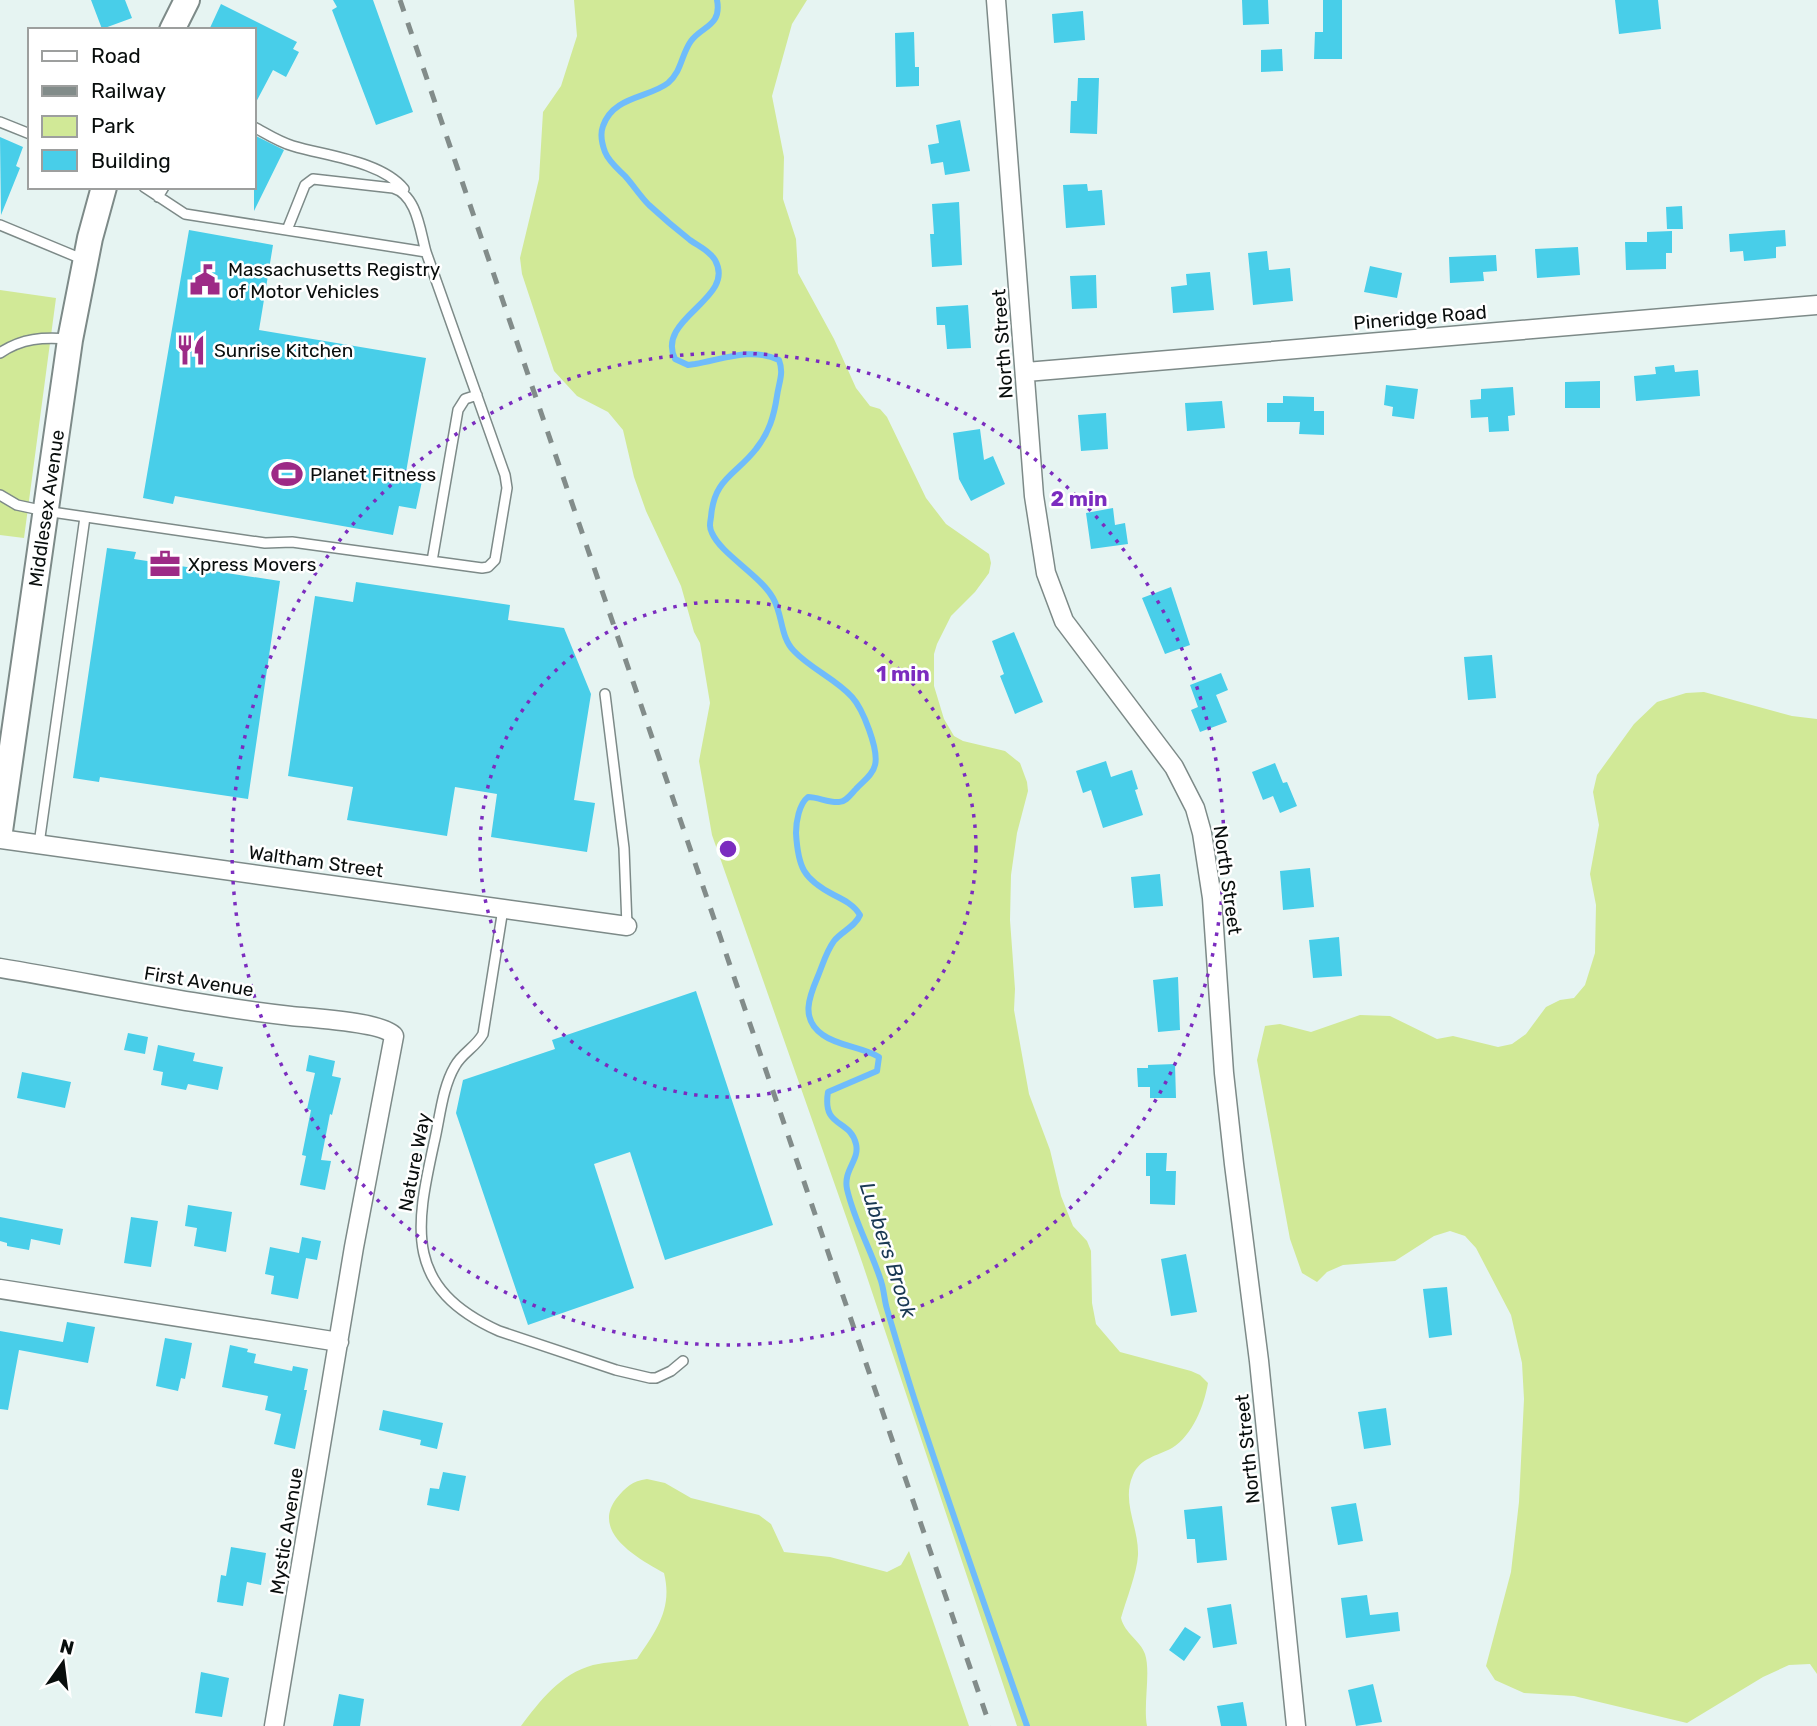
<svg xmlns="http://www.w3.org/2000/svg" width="1817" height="1726" font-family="Rubik,sans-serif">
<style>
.green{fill:#d1e997}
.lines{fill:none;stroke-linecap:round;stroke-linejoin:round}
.stream{stroke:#6fbcfb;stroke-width:6}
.building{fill:#48cee9}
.lane-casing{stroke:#7d8a88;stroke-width:12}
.street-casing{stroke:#7d8a88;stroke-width:21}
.secondary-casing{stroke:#7d8a88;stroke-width:28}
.lane{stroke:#fff;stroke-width:9}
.street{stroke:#fff;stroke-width:18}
.secondary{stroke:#fff;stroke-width:24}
.rail{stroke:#828c8a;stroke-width:5;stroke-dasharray:12 12;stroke-linecap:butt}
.ring{fill:none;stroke:#7b2cbf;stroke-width:3.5;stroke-dasharray:3.5 7}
.labels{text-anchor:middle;stroke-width:5;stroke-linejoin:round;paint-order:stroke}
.poi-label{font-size:19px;fill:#090e0d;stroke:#fff;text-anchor:start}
.street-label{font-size:19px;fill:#090e0d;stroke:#fff}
.water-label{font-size:21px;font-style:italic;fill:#193953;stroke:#fff}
.centre{fill:#7b2cbf;stroke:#fff;stroke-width:3.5}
.ring-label{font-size:21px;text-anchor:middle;font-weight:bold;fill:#7b2cbf;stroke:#fff;stroke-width:5;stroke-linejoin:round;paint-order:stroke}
</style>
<rect width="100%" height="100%" fill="#e6f4f2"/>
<path class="green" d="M574,0H807L792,24L772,96L784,157L783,199L796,239L798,273L834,339L856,388L870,406L880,409L887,417L926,498L946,524L989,554L991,563L989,573L975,592L951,616L937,644L934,654V686L944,719L954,736L963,741L1005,751L1020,763L1027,782L1028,791L1017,833L1011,875L1010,920L1015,989L1014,1010L1029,1094L1050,1150L1061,1196L1073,1226L1087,1241L1091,1251L1092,1303L1096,1324L1120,1352L1191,1371L1200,1375L1208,1383C1204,1406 1193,1435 1172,1448C1157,1456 1140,1458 1133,1475C1121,1502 1139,1527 1138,1555C1137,1573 1126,1600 1121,1618C1125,1634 1140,1640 1145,1654C1151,1672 1143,1704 1147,1726H1017L862,1262L712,835L699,761L710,703L700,643L694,632L681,586L646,511L634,477L623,430L608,412L577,396L554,371L522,274L520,258L539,179L543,112L561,86L577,36Z
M0,290L56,298L24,538L0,535Z
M1704,692L1792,716L1817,719V1674L1810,1664L1789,1665L1763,1677L1687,1723L1574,1696L1524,1693L1495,1680L1486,1666L1511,1572L1519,1502L1524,1399L1522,1363L1511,1315L1476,1248L1465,1236L1450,1231L1434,1236L1395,1261L1343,1265L1327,1272L1317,1282L1302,1273L1290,1239L1257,1060L1265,1026L1280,1024L1311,1032L1360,1015L1390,1016L1437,1039L1453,1036L1498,1047L1512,1044L1526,1034L1546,1007L1560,1000L1574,998L1585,985L1595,953L1596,905L1590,874L1599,825L1593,792L1597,775L1634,724L1657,702L1686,693Z
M647,1479L665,1483L691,1498L759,1515L771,1524L784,1552L830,1557L887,1572L901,1565L909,1551L969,1726H521C540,1701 560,1674 593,1665C607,1662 623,1661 637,1659C656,1631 673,1609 664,1573C639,1559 591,1533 616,1499C626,1487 632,1481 647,1479Z"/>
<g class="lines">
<path class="stream" d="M717,0C722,26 702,26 691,41C681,55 682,71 668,83C649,98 613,96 603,126C600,134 602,144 605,152C609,162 618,169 625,176C634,186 640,196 649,205C662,217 676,229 690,240C698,246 709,250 715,260C737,299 655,318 675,359L688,365L695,364C724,359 751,347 779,360C784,373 779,382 777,396C774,416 769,433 756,449C736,475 714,478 711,517C710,523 709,527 712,533C721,554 760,575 773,598C783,615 780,637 794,651C811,669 836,679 852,697C863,709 879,750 875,765C873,775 862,782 856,789C851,794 846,802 839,802C829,803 818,797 808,797C799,804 796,822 796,833C798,867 803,879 834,895C844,900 854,905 860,915C855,927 842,931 834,941C826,952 823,964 818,976C809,997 800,1019 823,1035C838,1046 862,1047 879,1057L877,1071L828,1092C822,1129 850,1118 856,1144C860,1160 843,1170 847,1189C854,1220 870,1248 880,1278C884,1288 884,1299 887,1309C897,1343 907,1377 918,1410C953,1516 990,1621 1027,1726"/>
</g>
<path class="building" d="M91,0H125L132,18L102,29Z
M333,0H373L413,112L376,125L332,10L337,7Z
M1242,0H1268L1269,24L1243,25Z
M1323,0H1342V59H1314L1315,32H1323Z
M1615,0H1658L1661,29L1619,34Z
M221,4L297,42L293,49L299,52L286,77L273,70L254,106V30H209Z
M1083,11L1085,40L1054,43L1052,14Z
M914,32L915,67H919V86L896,87L895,33Z
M1282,49L1283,71L1261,72V50Z
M1078,78H1099L1097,134L1070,133L1071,101H1077Z
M960,120L970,171L945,175L943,162L931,164L928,145L939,143L936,125Z
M254,135L284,150L254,211Z
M0,137L23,147L16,166L20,168L1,215Z
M1087,184L1088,191L1102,190L1105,225L1066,228L1063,185Z
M959,202L962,265L932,267L930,234H934L932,204Z
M1682,206L1683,229H1667L1666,207Z
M189,230L273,245L259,330L426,358L405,478L422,481L416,509L399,506L393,535L175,496L173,504L143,498Z
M1785,230L1786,246L1776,247V258L1744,261L1743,251L1730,252L1729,234Z
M1672,231V253H1666V269L1626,270L1625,242H1647V232Z
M1578,247L1580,275L1537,278L1535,249Z
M1267,251L1269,270L1290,268L1293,301L1253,305L1248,253Z
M1496,255L1497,271L1483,272L1484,281L1450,283L1449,257Z
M1370,266L1402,273L1397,298L1364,292Z
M1210,272L1214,310L1173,313L1171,287L1187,285L1186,274Z
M1096,275L1097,308L1072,309L1070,276Z
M968,305L971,348L947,349L945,325H937L936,307Z
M1674,365L1675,372L1698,370L1700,396L1636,401L1634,376L1656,374L1655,367Z
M1600,381V408H1565V382Z
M1386,385L1418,389L1414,419L1392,416L1393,407L1384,405Z
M1513,387L1515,415L1508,416L1509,431L1489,432L1488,417L1471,418L1470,400L1481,399V389Z
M1283,396L1314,397V411H1324V435L1299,434L1300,422H1267V403H1283Z
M1222,401L1225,428L1187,431L1185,403Z
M1106,413L1108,449L1081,451L1078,415Z
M980,429L984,460L993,456L1005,484L971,501L959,479L953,433Z
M1113,508L1115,525L1125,523L1128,544L1091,549L1086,513Z
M107,548L136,552L134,559L280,581L248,799L100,777L99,782L73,778Z
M356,582L510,605L508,620L564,628L591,694L574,800L595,803L587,852L491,837L497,794L455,787L447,836L347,820L353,787L288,776L315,596L353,602Z
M1171,587L1190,645L1165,654L1142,598Z
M1014,632L1043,702L1015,714L1000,676L1004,674L992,641Z
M1492,655L1496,698L1468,700L1464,657Z
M1221,673L1228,690L1216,695L1227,722L1200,732L1191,710L1198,707L1190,685Z
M1106,761L1111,777L1132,770L1138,789L1135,790L1143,815L1103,828L1091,790L1083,793L1076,771Z
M1275,763L1283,783L1287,782L1297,806L1280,813L1273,796L1263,800L1252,772Z
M1310,868L1314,907L1283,910L1280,871Z
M1160,874L1163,906L1134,908L1131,877Z
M1339,937L1342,976L1313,978L1309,940Z
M1178,977L1180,1030L1158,1032L1153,980Z
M696,991L773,1225L665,1260L630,1152L594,1164L634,1288L528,1325L456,1113L463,1080L555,1049L552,1040Z
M128,1033L148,1037L145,1054L124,1050Z
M158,1045L195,1053L193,1061L223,1067L218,1090L188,1084L186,1090L161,1085L163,1072L153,1070Z
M309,1055L335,1061L332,1076L341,1078L332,1115L330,1114L321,1160L331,1161L325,1190L300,1185L306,1156L302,1155L311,1110L307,1109L315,1073L306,1071Z
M1175,1064L1176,1098H1150V1087H1138L1137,1068H1148V1065Z
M22,1072L71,1082L65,1108L17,1098Z
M1146,1153H1167L1166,1171H1176L1175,1205L1150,1204V1176H1146Z
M188,1205L232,1212L226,1252L194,1246L197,1228L185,1226Z
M0,1217L63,1229L60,1245L31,1239L29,1250L7,1246V1243L0,1241Z
M131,1217L158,1221L151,1267L124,1263Z
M302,1237L321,1241L317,1260L306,1258L298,1299L271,1294L274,1276L265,1274L270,1247L299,1253Z
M1186,1254L1197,1312L1171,1316L1161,1259Z
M1447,1287L1452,1335L1429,1338L1423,1289Z
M67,1322L95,1327L88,1363L19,1350L8,1410L0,1409V1331L63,1342Z
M165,1338L192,1343L185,1379L181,1378L178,1391L156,1386Z
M230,1345L248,1349L247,1352L256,1354L254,1363L292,1371L293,1366L308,1369L304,1390H307L295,1449L274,1444L281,1414L265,1410L268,1396L222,1387Z
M1386,1408L1391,1445L1364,1449L1358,1412Z
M383,1410L443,1423L437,1449L420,1445L421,1440L379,1430Z
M443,1472L466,1476L459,1511L427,1505L430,1488L439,1489Z
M1356,1503L1363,1541L1338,1545L1331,1507Z
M1222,1506L1227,1560L1197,1563L1195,1539H1187L1184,1510Z
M231,1547L266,1553L261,1585L247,1582L243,1606L217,1602L221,1575L226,1576Z
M1367,1595L1370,1615L1398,1612L1400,1631L1346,1638L1341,1598Z
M1231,1604L1237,1644L1213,1648L1207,1608Z
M1185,1627L1201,1637L1184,1661L1169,1650Z
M201,1672L229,1678L222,1717L195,1713Z
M1373,1684L1382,1722L1356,1726L1348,1690Z
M339,1694L364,1699L360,1726H333Z
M1243,1702L1247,1726H1221L1217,1706Z"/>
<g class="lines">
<g class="lane-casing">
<path id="lane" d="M0,122L30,134
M254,127C267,134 279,142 293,146C326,156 381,161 404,189
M158,197L164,187
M0,225L82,259
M287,230L305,185L313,179L393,188C417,195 420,231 426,252
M0,353C22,338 43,337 69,339
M0,495L17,505L45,511L265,543L292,542L482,568L488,567L495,560L507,488L505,475L426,252L185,214L144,187
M432,561L458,410L465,399L477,395
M605,694L624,848L627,926
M39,844L85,517
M503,909L483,1034C476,1047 462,1053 455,1066C442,1088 440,1118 434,1143C415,1229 404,1288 499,1331L616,1370L650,1378H656L671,1371L683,1361"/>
</g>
<g class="street-casing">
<path id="street" d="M996,0L1034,496L1046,573L1064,621L1174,767L1195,808L1202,833L1212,898L1224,1073L1234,1164L1259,1361L1296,1726
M1026,372L1817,305
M0,839L627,926
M0,968C97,984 193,1005 291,1016C310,1018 384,1022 394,1036L354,1247L274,1726
M0,1289L339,1342"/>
</g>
<g class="secondary-casing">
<g id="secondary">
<path d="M172,30L187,0"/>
<path id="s1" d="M0,831L70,340L90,238L104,187"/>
</g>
</g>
<use href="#lane" class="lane"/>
<use href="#street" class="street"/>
<use href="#secondary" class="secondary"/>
<path class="rail" d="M400,0L990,1726"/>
</g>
<g class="ring">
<circle cx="728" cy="849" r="248"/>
<circle cx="728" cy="849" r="496"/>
</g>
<defs>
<g id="civic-bare" transform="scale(2.415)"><path d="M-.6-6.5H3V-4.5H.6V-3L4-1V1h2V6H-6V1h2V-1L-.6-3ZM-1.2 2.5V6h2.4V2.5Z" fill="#9d2a86" stroke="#fff" stroke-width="2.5" paint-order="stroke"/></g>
<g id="restaurant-bare" transform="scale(2.415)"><path d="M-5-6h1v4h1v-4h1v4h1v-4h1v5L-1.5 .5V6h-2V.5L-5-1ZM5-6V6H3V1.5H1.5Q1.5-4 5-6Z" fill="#9d2a86" stroke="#fff" stroke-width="2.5" paint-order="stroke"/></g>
<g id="stadium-bare" transform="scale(2.415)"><path d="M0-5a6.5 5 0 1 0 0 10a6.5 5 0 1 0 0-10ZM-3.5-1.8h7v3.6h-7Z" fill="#9d2a86" stroke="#fff" stroke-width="2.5" paint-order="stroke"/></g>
<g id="office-bare" transform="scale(2.415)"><path d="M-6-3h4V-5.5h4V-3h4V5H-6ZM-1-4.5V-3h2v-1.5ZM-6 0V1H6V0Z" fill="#9d2a86" stroke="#fff" stroke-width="2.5" paint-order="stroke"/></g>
</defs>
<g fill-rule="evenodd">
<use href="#civic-bare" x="205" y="280"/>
<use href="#restaurant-bare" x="191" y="350"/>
<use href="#stadium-bare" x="287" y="474"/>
<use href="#office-bare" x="165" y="564"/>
</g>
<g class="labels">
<g class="poi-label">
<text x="228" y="276">Massachusetts Registry<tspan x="228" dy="22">of Motor Vehicles</tspan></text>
<text x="214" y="357">Sunrise Kitchen</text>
<text x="310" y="481">Planet Fitness</text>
<text x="188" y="571">Xpress Movers</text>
</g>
<g class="street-label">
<text transform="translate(1420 317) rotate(-5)" y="7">Pineridge Road</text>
<text transform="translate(1002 344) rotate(-94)" y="7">North Street</text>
<text dy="7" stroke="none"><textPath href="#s1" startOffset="326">Middlesex Avenue</textPath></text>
<text transform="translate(316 861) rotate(8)" y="7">Waltham Street</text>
<text transform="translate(1228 880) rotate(82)" y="7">North Street</text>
<text transform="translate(199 981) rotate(9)" y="7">First Avenue</text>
<text transform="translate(414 1162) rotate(-79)" y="7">Nature Way</text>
<text transform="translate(1247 1449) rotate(-96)" y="7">North Street</text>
<text transform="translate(286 1531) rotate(-81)" y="7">Mystic Avenue</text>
</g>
<g class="water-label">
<text transform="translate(888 1250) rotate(72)" y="7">Lubbers Brook</text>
</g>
</g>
<circle cx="728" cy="849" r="10" class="centre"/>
<g class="ring-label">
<text x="1079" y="506">2 min</text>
<text x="903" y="681">1 min</text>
</g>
<rect x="28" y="28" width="228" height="161" fill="#ffffff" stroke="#9d9f9e" stroke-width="2"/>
<rect x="42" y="51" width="35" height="10" fill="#ffffff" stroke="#9d9f9e" stroke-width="2"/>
<text x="91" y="63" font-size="21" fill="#090e0d">Road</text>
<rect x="42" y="86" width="35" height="10" fill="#828c8a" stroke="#9d9f9e" stroke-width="2"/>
<text x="91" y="98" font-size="21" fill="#090e0d">Railway</text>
<rect x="42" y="116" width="35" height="21" fill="#d1e997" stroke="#9d9f9e" stroke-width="2"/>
<text x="91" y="133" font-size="21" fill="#090e0d">Park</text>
<rect x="42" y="150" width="35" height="21" fill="#48cee9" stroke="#9d9f9e" stroke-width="2"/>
<text x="91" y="168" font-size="21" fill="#090e0d">Building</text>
<g transform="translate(63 1663) rotate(14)" stroke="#ffffff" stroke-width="5" paint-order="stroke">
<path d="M0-5L12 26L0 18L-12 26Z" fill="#090e0d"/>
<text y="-10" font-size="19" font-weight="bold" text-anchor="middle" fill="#090e0d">N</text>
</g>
</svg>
